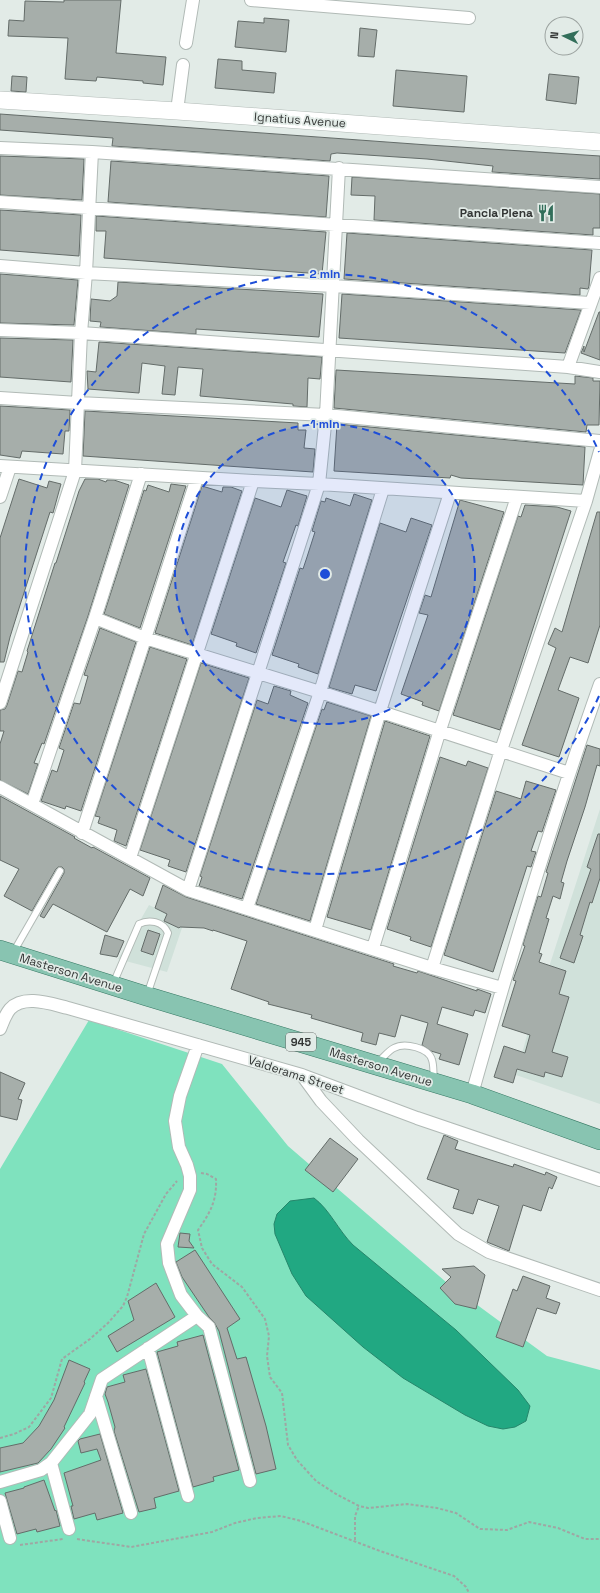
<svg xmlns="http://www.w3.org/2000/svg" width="600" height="1593" font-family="'Space Grotesk',sans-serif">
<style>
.built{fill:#d0e1da}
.green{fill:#7fe2be}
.water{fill:#21a882;stroke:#26866b}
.building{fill:#a6aeaa;stroke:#646c69}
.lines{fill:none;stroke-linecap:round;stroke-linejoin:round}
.lane-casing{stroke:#b1bab6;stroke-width:8}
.street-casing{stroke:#b1bab6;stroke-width:14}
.secondary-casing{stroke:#b1bab6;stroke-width:18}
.primary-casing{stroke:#377964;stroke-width:20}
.path{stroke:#9fa6a3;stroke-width:2;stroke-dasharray:3 2;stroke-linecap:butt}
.lane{stroke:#fff;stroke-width:6}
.street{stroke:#fff;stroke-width:12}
.secondary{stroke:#fff;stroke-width:17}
.primary{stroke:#88c4b1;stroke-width:19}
.ring{fill:none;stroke:#1d4ed8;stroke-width:2;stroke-dasharray:7 5}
.labels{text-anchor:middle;stroke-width:3.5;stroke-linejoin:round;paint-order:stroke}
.shield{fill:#e2ebe7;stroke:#686c6a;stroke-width:1}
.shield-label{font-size:11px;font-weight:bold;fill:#333635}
.street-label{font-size:12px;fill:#333635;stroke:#e2ebe7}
.poi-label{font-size:12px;font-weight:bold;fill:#333635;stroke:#e2ebe7;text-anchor:end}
.centre{fill:#1d4ed8;stroke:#e2ebe7;stroke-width:2}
.ring-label{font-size:12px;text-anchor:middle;font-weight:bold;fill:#1d4ed8;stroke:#e2ebe7;stroke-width:3.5;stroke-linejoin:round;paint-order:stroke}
</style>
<rect width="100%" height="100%" fill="#e2ebe7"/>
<path class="built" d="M600,809V1104L516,1075L528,1032Z
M149,905L184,922L167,972L118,959Z"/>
<path class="green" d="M89,1020L222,1064L288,1146L446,1282L547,1356L600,1370V1593H0V1169Z"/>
<path class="water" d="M314,1198C330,1210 338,1230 353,1245L456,1330L518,1390L530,1406L526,1421L515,1427L503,1429L488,1426L465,1415L403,1378L363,1347L306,1296L292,1274L275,1234L274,1224L277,1214L290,1201Z"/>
<path class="building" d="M64,0H121L116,53L166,57L163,85L143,83V81L97,77L96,81L65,79L68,38L8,36L9,20L24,21L25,1L64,2Z
M264,18L289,20L286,52L235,47L238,21L264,23Z
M360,28L377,30L374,57L358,56Z
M218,59L242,61V70L276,73L274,93L215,88Z
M396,70L467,76L464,112L393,106Z
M549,74L579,77L576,104L546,100Z
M12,76L27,77L26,92L11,91Z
M0,114L428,145L600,156V179L492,172L493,166L427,159L337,153L331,154L330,161L112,146L113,138L0,130Z
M0,156L84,159L82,200L0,195Z
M111,161L329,176L326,217L108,202Z
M352,177L600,194V228H593V235L374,220L375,196L351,195Z
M0,210L81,215L79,256L0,250Z
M96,216L326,232L322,274L104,258L106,231H96Z
M347,233L592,250L589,286L588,289L580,288V295L344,279Z
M0,274L78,280L74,325L0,323Z
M118,282L323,294L319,337L196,329V334L100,327L101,322L90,321L91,299L110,301L117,296Z
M342,294L581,310L565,353L339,338Z
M599,312H600V360L581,353L584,346V352Z
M0,338L73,340L71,382L0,377Z
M99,342L322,357L320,379L308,378L307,407L293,406V404L200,396L203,369L190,368L178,367L175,395L162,394L165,366L142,363L139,393L88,389L87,371L96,372Z
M336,370L575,384V376L593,378V381H600L599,425H587L586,432L334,408Z
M0,406L70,410L69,431H65L63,454L22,451L20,458L0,455Z
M85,411L298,423V430H306L304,448L315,449L313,472L83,456Z
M337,424L585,447L583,485L461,478L451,475L450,478L334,471Z
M19,479L47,488L49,481L61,484L53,513L50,512L21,602L10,637L4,662H0V538Z
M85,479H98L106,482L107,480H114L129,485L88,616L44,744L42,743L34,763L38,764L28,794L0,780V744L4,731H0V710L5,709L7,705L18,671L22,672L28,652L27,651L55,563H56L79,491Z
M171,484L186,486L140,628L104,614L144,490L146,491L148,485L169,492Z
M202,486L222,492L223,487H231L242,491L192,645L155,633Z
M287,490L307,496L298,526L296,525L283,562L286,563L256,653L236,646L237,643L211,634L255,498L281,507Z
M354,494L372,500L318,674L298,667L299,664L272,655L300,568L303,569L307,557L315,532L312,531L321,501L325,502L326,498L350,506Z
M460,500L504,512L439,711L422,705L423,702L401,694L428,615L419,613L425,595L431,597Z
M525,505L557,507L571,511L500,730L453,715L518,516L521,517Z
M597,512H600V625L588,663L570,657L558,690L579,698L559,757L522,745L556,648L548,644L555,628L562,632Z
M411,518L432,525L376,691L355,685L352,694L331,688L329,687L380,523L406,532Z
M100,628L136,642L81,811L66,806L65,809L41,801L52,770L57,772L64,750L59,748L74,703L80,704L88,676L84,675Z
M150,647L187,659L126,846L114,841L117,830L98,823L100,817L95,816Z
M201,663L249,678L186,872L168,866L170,860L140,850Z
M274,686L291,691L290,695L308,703L242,899L199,886L202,877L200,876L257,700L268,704Z
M327,702L371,716L310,921L256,904L322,709L324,710Z
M385,721L430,736L371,930L327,917Z
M587,745L600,749V766L597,765L585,807L567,861L561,882L564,883L560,899L553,896L546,918L549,919L539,953L542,954L539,962L566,971L559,994L569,997L552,1052L568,1057L562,1077L545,1072L544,1077L517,1069L513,1083L494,1077L504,1046L525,1053L530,1035L502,1026L516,981L513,980L525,946L523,945L524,941L538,896L541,897L548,873L546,872Z
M440,757L466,766L468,761L488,768L431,947L410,940L411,937L387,929Z
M526,781L556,790L542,832L538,831L531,851L536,852L531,867L527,866L493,972L444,955L496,791L521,799Z
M0,796L75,837L74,838L92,848L93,847L150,878L143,896L130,889L107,932L53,904L44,918L40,916L64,873V869L62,867H58L56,869L32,911L4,896L19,869L0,860Z
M598,834H600V878L592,903L590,902L580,935L583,936L574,963L560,958L591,869L587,867Z
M163,885L186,897L394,964L393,966L417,973L418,971L477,991V989L491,994L485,1013L475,1010L473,1016L442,1007L437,1024L468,1034L459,1065L439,1059L441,1054L431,1051L422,1045L428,1023L401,1015L395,1037L379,1033L376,1045L361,1041L363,1033L311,1018L312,1015L268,1004L269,1002L231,989L247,941L213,930V931L204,928L180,927L179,928L164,921L167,914L155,908Z
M148,930L160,934L153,955L141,951Z
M105,935L124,941L117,957L100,954Z
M0,1072L25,1083L18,1099L22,1100L17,1120L0,1116Z
M444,1135L458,1141L455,1149L513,1167L514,1164L545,1175L546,1172L557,1177L552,1189L549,1187L541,1211L523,1205L509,1251L487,1242L499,1206L478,1199L473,1214L453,1208L459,1190L427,1179Z
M330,1138L358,1159L333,1192L305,1170Z
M180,1233L190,1234L189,1241L194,1248L178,1247Z
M195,1250L240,1319L227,1328L237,1359L246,1357L266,1426L276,1469L256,1474L219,1331L214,1322L209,1317L182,1277L176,1262Z
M474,1266L485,1275L476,1309L455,1304L440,1288L451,1277L442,1269Z
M523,1276L550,1286L546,1298L560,1303L556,1314L537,1308L523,1347L496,1337L513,1289L517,1291Z
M156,1283L175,1317L117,1352L108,1336L134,1320L128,1301Z
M203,1335L239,1470L213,1477L214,1481L193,1487L157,1352L178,1346L177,1342Z
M69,1360L90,1369L84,1382L85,1383L64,1427L65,1428L51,1449L38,1463L0,1472V1448L23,1443L39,1426L54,1400Z
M146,1369L179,1491L154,1498L156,1508L139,1512L114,1431L115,1427L108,1402L105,1394L107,1387L125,1382L123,1375Z
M100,1434L123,1513L97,1520L95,1513L74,1519L71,1506H73L64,1473L101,1460L97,1449L81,1453L78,1441L80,1439Z
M44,1480L55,1511L56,1510L60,1526L37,1532L36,1529L17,1534L5,1493L24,1488V1487Z"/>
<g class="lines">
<g class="lane-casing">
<path id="lane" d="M14,951L60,871
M113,984L139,924C149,919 163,921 168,933L147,995
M378,1062C383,1058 388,1051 394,1048C405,1042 429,1048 432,1060C434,1066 433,1073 434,1079"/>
</g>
<g class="street-casing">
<path id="street" d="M251,0L469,18
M186,43L193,0
M177,111L183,65
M0,148L92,152L600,187
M0,202L600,243
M0,266L86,273L333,286L590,303
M0,330L81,333L568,367L600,372
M568,367L600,278
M0,398L78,403L326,415L600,441
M0,466L253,481L319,484L586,501
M0,497L10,467
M95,618L145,638L320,692L569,773
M0,703L75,471L81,333L86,273L92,152
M0,787L188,890L432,968L502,988
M32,804L95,618L141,474
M82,833L197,478
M130,858L253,481
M188,890L319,484L326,415L339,168
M247,908L320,692L383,489
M315,930L380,711L450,493
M373,948L440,730L517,497
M432,968L501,750L586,501L600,451
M0,1029C3,1022 5,1015 10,1009C24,994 51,1004 68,1008L302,1075L417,1118L600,1180
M198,1045L180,1096L175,1121L179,1147L187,1165L190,1176V1190L167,1244L169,1263L181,1295L197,1316L209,1327L250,1481
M302,1075L321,1101L358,1140L458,1234L489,1252L600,1290
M472,1094C511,956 552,819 600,684
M148,1348L188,1496
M96,1396L131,1513
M51,1463L69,1529
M0,1482L41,1470L51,1463L90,1414L102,1379L197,1316
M0,1501L10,1538"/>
</g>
<g class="secondary-casing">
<path id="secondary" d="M0,100L177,111L600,142"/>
</g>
<g class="primary-casing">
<path id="primary" d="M0,950L146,996L472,1094L600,1140"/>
</g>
<path class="path" d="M201,1173L207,1174L216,1179C217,1201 210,1213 198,1230L202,1248L212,1264L242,1287L265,1319L269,1336L267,1356L270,1377L282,1393L288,1445L297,1460L316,1481L336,1494L359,1506L368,1508L407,1504L437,1508L456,1513L480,1529L507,1530L529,1522L558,1528L585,1539H600
M0,1438L14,1434L29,1427L51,1398L62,1359L90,1339L108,1323L123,1306L127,1297L144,1234L166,1194L177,1181
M77,1539L131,1547L212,1532L235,1523L257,1518L281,1516L301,1521L380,1551L454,1576L466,1587L469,1593
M355,1540V1516L359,1506
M20,1545L63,1539"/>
<use href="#lane" class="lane"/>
<use href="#street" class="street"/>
<use href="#secondary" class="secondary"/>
<use href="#primary" class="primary"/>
</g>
<circle cx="325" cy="574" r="150" fill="#1d4ed8" fill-opacity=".12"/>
<g class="ring">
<circle cx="325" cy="574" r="150"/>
<path d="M599 696A300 300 0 1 1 599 452"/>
</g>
<defs>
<g id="restaurant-bare" transform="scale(1.38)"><path d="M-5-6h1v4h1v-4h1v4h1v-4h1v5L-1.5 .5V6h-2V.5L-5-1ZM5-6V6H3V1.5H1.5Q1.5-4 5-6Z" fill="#326e5a" stroke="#e2ebe7" stroke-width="2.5" paint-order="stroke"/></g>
</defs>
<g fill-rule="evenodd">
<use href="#restaurant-bare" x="546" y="213"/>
</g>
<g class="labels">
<rect class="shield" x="286" y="1033" width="30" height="18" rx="3"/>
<g class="shield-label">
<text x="301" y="1046">945</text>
</g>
<g class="street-label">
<text transform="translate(300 120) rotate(4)" y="4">Ignatius Avenue</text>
<text transform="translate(71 973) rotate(17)" y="4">Masterson Avenue</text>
<text transform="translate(381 1067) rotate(17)" y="4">Masterson Avenue</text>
<text transform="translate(296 1075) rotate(18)" y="4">Valderama Street</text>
</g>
<g class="poi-label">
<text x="533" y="217">Pancia Piena</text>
</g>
</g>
<circle cx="325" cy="574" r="6" class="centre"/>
<g class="ring-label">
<text x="325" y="278">2 min</text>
<text x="325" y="428">1 min</text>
</g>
<g transform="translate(564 36) rotate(275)"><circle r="19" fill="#e2ebe7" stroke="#9ca3a0"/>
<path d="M0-3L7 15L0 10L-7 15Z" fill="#326e5a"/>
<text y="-6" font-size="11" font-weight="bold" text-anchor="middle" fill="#333635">N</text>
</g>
</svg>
